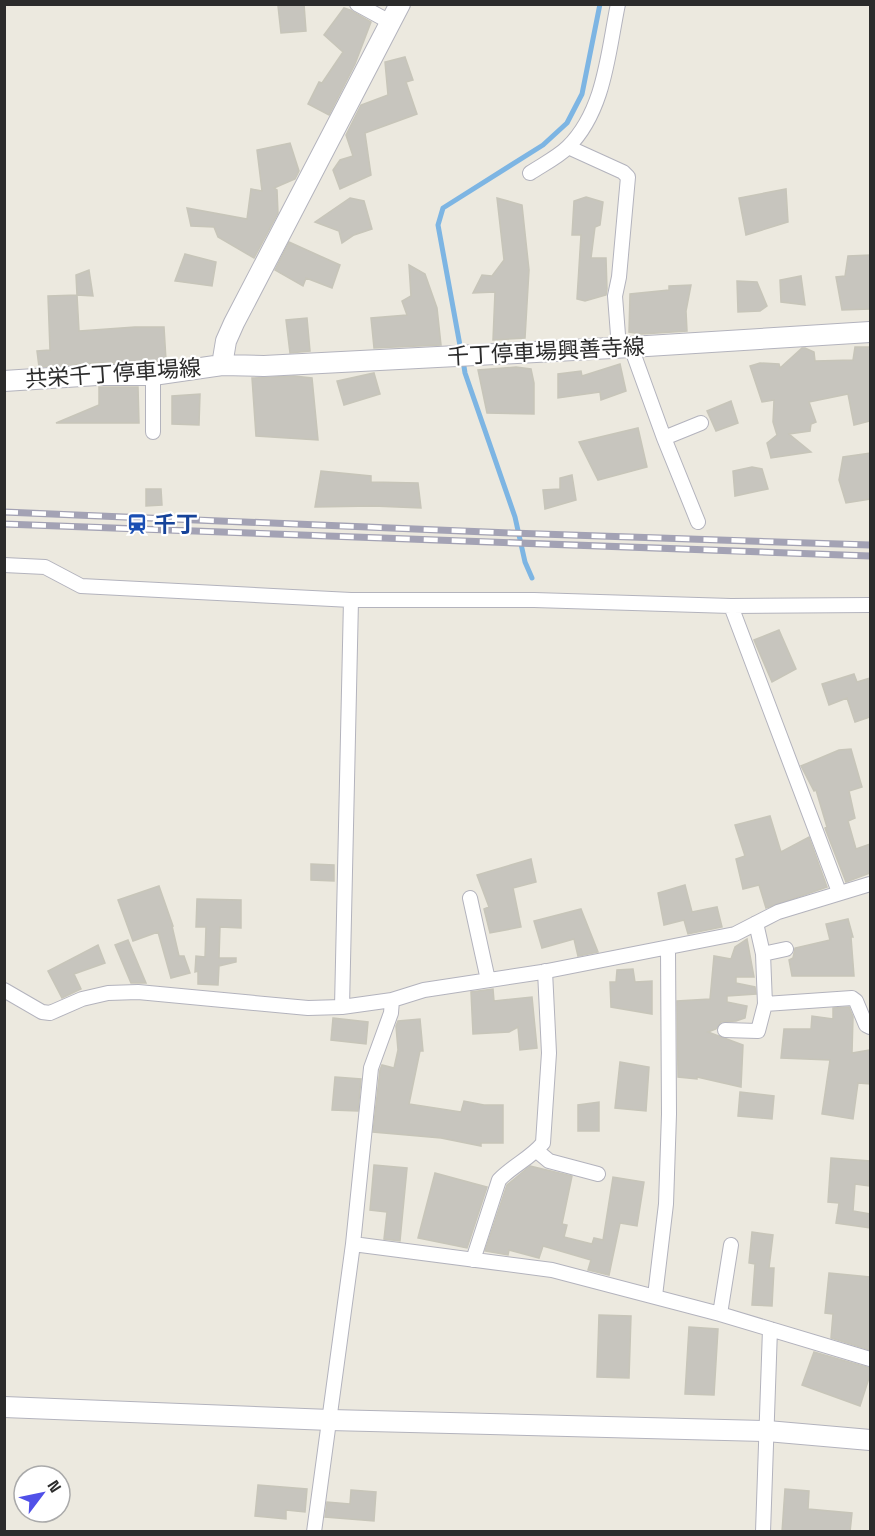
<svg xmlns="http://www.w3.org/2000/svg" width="875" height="1536" font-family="'Space Grotesk','Noto Sans JP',sans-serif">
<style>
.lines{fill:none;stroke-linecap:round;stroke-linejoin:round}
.stream{stroke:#7db5e3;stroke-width:5}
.building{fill:#c7c5be;stroke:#c7c5b9;stroke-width:1.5}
.street-casing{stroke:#b3b3bd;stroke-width:16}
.secondary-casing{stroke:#b3b3bd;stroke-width:22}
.street{stroke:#fff;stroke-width:14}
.secondary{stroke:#fff;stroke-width:20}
.rail-casing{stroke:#a3a2b4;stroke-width:7}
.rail{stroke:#fff;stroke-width:4.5;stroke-dasharray:14;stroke-linecap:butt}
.labels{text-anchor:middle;stroke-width:4.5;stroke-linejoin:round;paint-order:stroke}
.street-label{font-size:22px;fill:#2b2b2b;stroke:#fff}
.transit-label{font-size:22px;font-weight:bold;fill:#164399;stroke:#fff;text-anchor:start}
</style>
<rect width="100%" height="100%" fill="#ece9df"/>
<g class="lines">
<path class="stream" d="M461,351L438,225L443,208L543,145L567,123L582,94L600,4
M463,360L465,373L515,517L525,562L532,578"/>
</g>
<path class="building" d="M304,4L306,31L281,33L278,6Z
M344,8L350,10L371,22L355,64L329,115L308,104L319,82L322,83L343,52L324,35Z
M405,57L413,80L406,82L417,114L365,133L371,175L340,189L333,170L340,160L353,156L346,135L361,105L388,95L385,62Z
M290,143L299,171L295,179L274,188L277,190L278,213L254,258L218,237L214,227L191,226L187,208L247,219L251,189L262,191L257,150Z
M786,189L788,222L746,235L739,198Z
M586,197L603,202L600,225L595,227L591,258H606L607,289L606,295L585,301L577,299L581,235H572L574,201Z
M350,198L364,201L372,229L354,235L342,243L339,231L315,222Z
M497,198L522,205L529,270L525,338L493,340L495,292L473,293L482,275L492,276L504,260Z
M289,242L340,265L332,288L306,278L303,286L275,270Z
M185,254L216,262L212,286L175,281Z
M870,255V309L842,310L836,277L845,276L848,256Z
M409,265L425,274L437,308L441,345L374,348L371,318L407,315L402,301L411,296Z
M89,270L93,296L77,295L76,275Z
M801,276L805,305L781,302L780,280Z
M737,281L757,282L767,306L760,311L738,312Z
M691,285L686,311L687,331L642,334L629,332L630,294L669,290V286Z
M77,295L79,331L135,327H164L166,360L147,363H96L39,367L37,351L50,350L48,296Z
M307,318L310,351L290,353L286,320Z
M855,347H870V421L854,425L848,394L809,402L816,422L811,424L810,431L789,434L811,452L771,458L767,443L777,435L773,422L774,400L762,402L750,366L760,363L779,364L780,368L802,348H805L814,352L815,361L853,360Z
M620,364L626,391L601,400L600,392L558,398V374L581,371L582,376Z
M516,367L531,369L534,383V414L487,413L478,370Z
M374,373L380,394L344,405L337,381Z
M294,376L312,378L318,440L256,436L252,378Z
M99,387H138L139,423H56L99,405Z
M200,394L199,425L172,424V396Z
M731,401L738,423L716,431L707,411Z
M638,428L647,467L598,480L579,442Z
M870,453V499L846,503L839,480L843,457Z
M752,467L762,469L768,489L735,496L733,471Z
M321,471L371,476V482L418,483L421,508L373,506L315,507Z
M572,475L576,500L545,509L543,490L560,489V478Z
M146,489H161L162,505L146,506Z
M779,630L796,669L772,682L754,640Z
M854,674L857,682L870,678V717L855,722L847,698L829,705L822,684Z
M851,749L862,787L849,791L855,818L848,821L856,849L870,844V873L846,882L825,828L827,827L816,790L814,791L801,766L839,750Z
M770,816L781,852L809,837L827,887L766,908L759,885L743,889L736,859L745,856L735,825Z
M531,859L536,882L513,888L521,927L490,933L484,909L489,907L477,875Z
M311,864L334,865V881L311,880Z
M685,885L692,912L717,907L722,927L688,934L684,920L664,925L658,893Z
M159,886L173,926H172L179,956H184L190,973L171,978L158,932L133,941L118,900Z
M197,899L241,900V928L220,927L219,958H236V962L219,966L218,985L198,984V971L195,972L196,956L205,957L206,927H196Z
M581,909L598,952L578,956L574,939L542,948L534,921Z
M848,919L853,937H851L854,976H792L789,960L793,958L795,948L830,940L826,924Z
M747,939L754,977H736V983L755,987L756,994L727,996V1002L747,1006L745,1018L736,1021L721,1022L716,1029L708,1032L743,1045L741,1087L697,1077V1079L678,1077L677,1001L710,999L714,956L731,959L735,947Z
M128,940L146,983H131L115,945Z
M98,945L105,963L74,974L81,989L62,998L48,971Z
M633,969L635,982L652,981V1014L611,1007L610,982H616L617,970Z
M493,989L494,1001L532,997L537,1048L520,1050L518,1027L509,1032L473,1034L471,992Z
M849,1007L853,1017L852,1053L870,1050V1084L858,1083L853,1119L822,1114L830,1060L781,1058L784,1029H811L812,1016L833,1019V1008Z
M333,1018L368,1022L366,1044L331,1040Z
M420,1019L423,1051H420L409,1104L461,1112L464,1101L484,1105H503V1143H481V1146L441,1138L373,1132L380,1070L382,1065L394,1068L398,1050L396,1026L398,1021Z
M620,1062L649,1067L646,1111L615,1108Z
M335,1077L361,1079L358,1111L332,1110Z
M740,1092L774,1096L772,1119L738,1116Z
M599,1102V1131H578V1105Z
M831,1158L870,1161L869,1186L855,1184L853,1211L870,1214V1228L836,1223L839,1203L828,1202Z
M374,1165L407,1168L400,1241L384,1239L387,1212L370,1210Z
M530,1166L572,1176L562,1224L567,1225L564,1237L592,1244L594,1238L603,1240L613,1177L644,1182L637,1226L620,1223L609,1275L588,1270L591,1260L543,1246L539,1258L509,1250L508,1255L485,1251L507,1185Z
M435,1173L487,1187L467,1248L418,1238Z
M752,1232L773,1235L769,1268H774L772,1306L752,1305L755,1264L749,1263Z
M829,1273L870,1277V1350L831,1338L833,1314L825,1313Z
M599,1315L631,1316L629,1378L597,1377Z
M689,1327L718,1329L714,1395L685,1394Z
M814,1352L870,1368V1375L860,1406L802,1385Z
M258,1485L307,1489L305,1512L286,1510V1519L255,1516Z
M785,1489L809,1491L808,1509L852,1513L850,1532H782Z
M351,1490L376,1492L374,1521L325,1517L327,1502L350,1504Z"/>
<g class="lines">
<g class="street-casing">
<path id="street" d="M357,4L390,22
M568,147L623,172L628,177L619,277L615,296L619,348
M530,173C542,165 558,157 568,147C605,110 608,52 618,4
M631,347L664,438L698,522
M153,375V432
M664,438L701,423
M4,565L45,567L81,586L351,600H534L731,606L870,605
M731,606L839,892
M470,898L488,980
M763,954L786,949
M4,990L42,1012L50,1013L82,999L108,993L138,992L308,1008L342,1007L392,1000L424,990L542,972L735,934L778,912L870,884
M765,1004L852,998L856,1001L866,1025L870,1027
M342,1007L351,600
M725,1030L758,1031L765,1004L763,954L756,923
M537,1151L549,1161L598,1174
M353,1244L552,1270L720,1314L870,1359
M473,1260L499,1180C512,1166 531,1158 543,1143L549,1053L545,971
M655,1296L666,1204L669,1114L668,949
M720,1314L731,1245
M314,1532L353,1244L371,1068L391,1013L392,1000
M763,1532L770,1329"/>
</g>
<g class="secondary-casing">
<path id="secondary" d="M222,365L226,341L234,323L400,4
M4,381L97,375H153L222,365L264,366L631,347L870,332
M4,1407L330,1420L767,1431L870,1440"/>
</g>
<use href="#street" class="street"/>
<use href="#secondary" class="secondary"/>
<g class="rail-casing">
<path id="rail" d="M4,512L511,533L870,545
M4,524L870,556"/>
</g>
<use href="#rail" class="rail"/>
</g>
<defs>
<g id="station-bare" transform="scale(1.62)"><path d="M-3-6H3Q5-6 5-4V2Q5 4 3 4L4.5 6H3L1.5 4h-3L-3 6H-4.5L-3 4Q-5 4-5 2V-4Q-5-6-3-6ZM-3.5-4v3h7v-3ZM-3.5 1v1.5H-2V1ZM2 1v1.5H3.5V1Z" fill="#1a4fb4" stroke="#fff" stroke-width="2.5" paint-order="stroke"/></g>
</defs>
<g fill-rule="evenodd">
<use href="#station-bare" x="137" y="524"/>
</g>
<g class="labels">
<g class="street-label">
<text transform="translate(546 351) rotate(-3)" y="8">千丁停車場興善寺線</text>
<text transform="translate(113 373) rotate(-4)" y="8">共栄千丁停車場線</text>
</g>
<g class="transit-label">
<text x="154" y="532">千丁</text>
</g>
</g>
<rect width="875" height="1536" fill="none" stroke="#2b2b2b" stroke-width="12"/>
<g transform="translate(42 1494) rotate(58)"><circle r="28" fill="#ffffff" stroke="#aaaaaa" stroke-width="1.5"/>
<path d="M0-4.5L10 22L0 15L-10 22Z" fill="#5050e8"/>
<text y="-9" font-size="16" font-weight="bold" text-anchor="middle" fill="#2b2b2b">N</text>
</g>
</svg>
